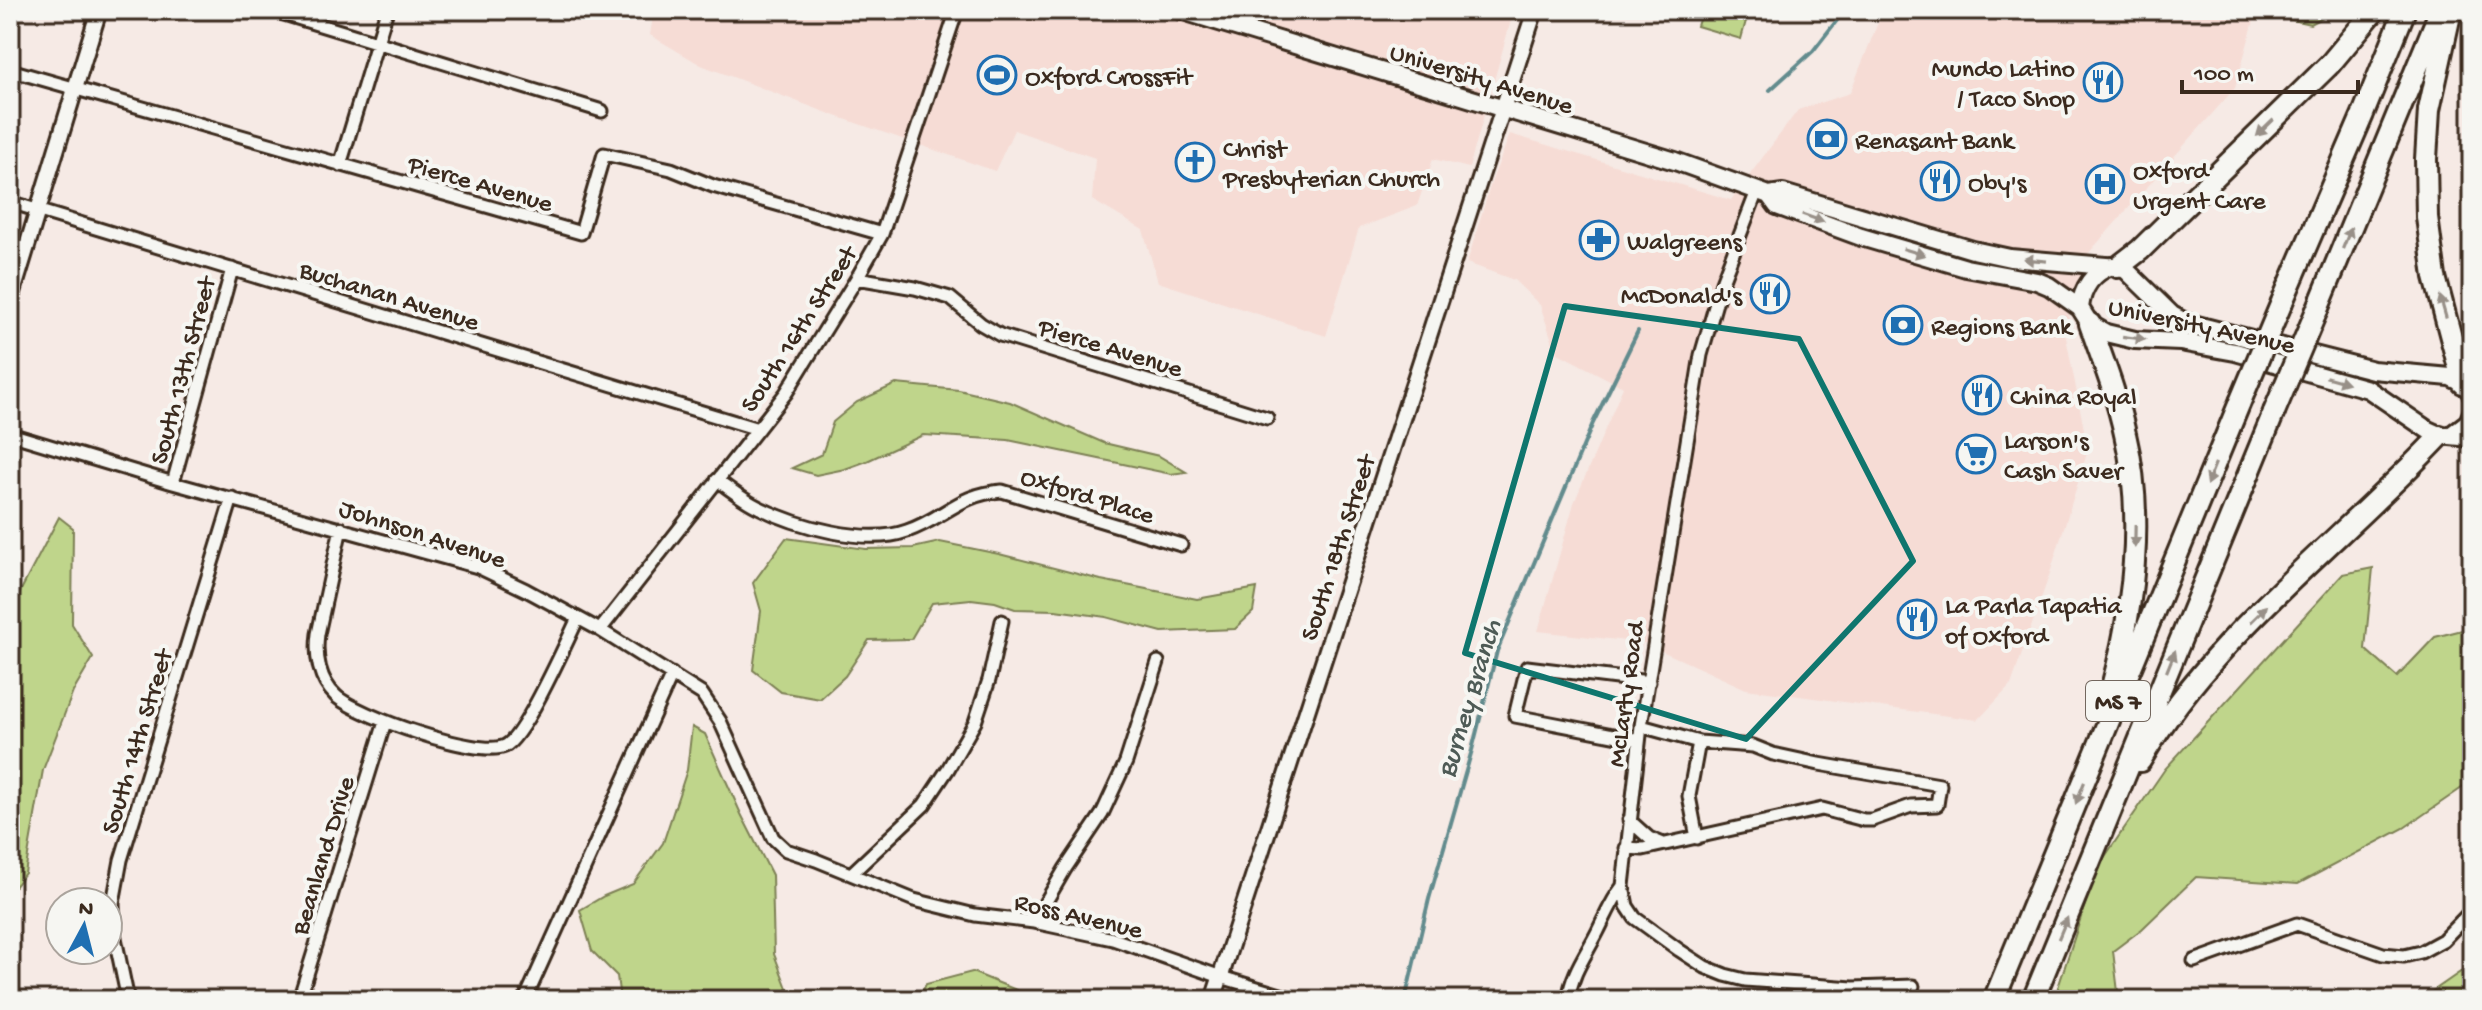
<svg xmlns="http://www.w3.org/2000/svg" width="2482" height="1010" font-family="'Gochi Hand',sans-serif">
<style>
.built{fill:#f6dcd5}
.green{fill:#bfd58b;stroke:#7d8054;stroke-width:2}
.lines{fill:none;stroke-linecap:round;stroke-linejoin:round}
.stream{stroke:#628b8d;stroke-width:4}
.minor-casing{stroke:#3b2a1e;stroke-width:17}
.tertiary-casing{stroke:#3b2a1e;stroke-width:20}
.secondary-casing{stroke:#3b2a1e;stroke-width:22}
.motorway-casing{stroke:#3b2a1e;stroke-width:26}
.minor{stroke:#f6f6f2;stroke-width:11}
.tertiary{stroke:#f6f6f2;stroke-width:14}
.secondary{stroke:#f6f6f2;stroke-width:16}
.motorway{stroke:#f6f6f2;stroke-width:20}
.motorway-bridge-casing{stroke:#3b2a1e;stroke-width:26;stroke-linecap:butt}
.motorway-bridge{stroke:#f6f6f2;stroke-width:20}
.oneway{fill:#989088}
.marked{fill:none;stroke:#0f766e;stroke-width:6;stroke-linejoin:round}
.labels{text-anchor:middle;stroke-width:8;stroke-linejoin:round;paint-order:stroke}
.shield{fill:#f6f6f2;stroke:#73675e;stroke-width:2}
.shield-label{font-size:24px;font-weight:bold;fill:#3b2a1e}
.poi-label{font-size:26px;fill:#3b2a1e;stroke:#f6f6f2;text-anchor:start}
.street-label{font-size:26px;fill:#3b2a1e;stroke:#f6f6f2}
.water-label{font-size:28px;font-style:italic;fill:#4e5b56;stroke:#f6f6f2}
</style>
<rect width="100%" height="100%" fill="#f6eae5"/>
<filter id="ink" filterUnits="userSpaceOnUse"><feTurbulence type="fractalNoise" baseFrequency=".0125" numOctaves="2"/><feDisplacementMap in="SourceGraphic" scale="16" xChannelSelector="R" yChannelSelector="G"/><feConvolveMatrix kernelMatrix="1 2 1 2 8 2 1 2 1" color-interpolation-filters="sRGB"/></filter>
<g filter="url(#ink)">
<path class="built" d="M654,10H1514L1469,168L1433,159L1417,206L1359,228L1326,336L1158,282L1143,230L1092,200L1095,158L1014,130L995,171L833,115L701,65L650,35Z
M1883,10H2257L2235,88L2086,256L2065,332L2088,450L2050,573L2011,685L1978,720L1746,689L1644,643L1538,631L1574,503L1623,387L1556,352L1540,305L1514,280L1467,263L1491,183L1510,134L1731,200L1798,110L1850,93Z"/>
<path class="green" d="M1702,10H1749L1741,39L1697,26Z
M2257,10H2336L2310,24L2256,12Z
M896,384L959,390L1010,402L1104,443L1159,456L1186,472L1171,474L1008,440L923,435L867,461L845,469L816,475L792,468L822,454L833,422L857,402Z
M59,517L73,528L72,624L93,658L73,692L43,770L25,873L10,892V621L21,590Z
M786,538L866,549L913,548L940,542L999,554L1101,580L1197,599L1257,588L1253,612L1235,629L1162,632L1106,617L1055,610L1015,609L995,602L971,599L932,603L911,639L869,640L845,676L820,699L781,692L753,670L761,611L753,583Z
M2373,568L2365,649L2397,677L2435,637L2470,628L2472,641V781L2404,828L2298,884L2196,877L2142,929L2113,951L2119,1000H2054L2097,868L2165,769L2343,574Z
M692,727L705,734L741,814L772,875L774,954L787,988L798,1000H620L617,976L592,951L580,910L604,896L633,884L663,843L687,770Z
M2472,964V1000H2420Z
M972,972L1026,994V1000H918L926,984Z"/>
<g class="lines">
<path class="stream" d="M1770,90L1813,51L1845,10
M1405,1000L1429,899L1472,750L1497,651L1593,423L1638,331"/>
<g class="minor-casing">
<path id="minor" d="M271,10L602,111
M10,70L581,233L604,154L671,169L713,186L882,234
M340,165L387,10
M1757,191L1722,282L1701,355L1641,726L1623,886L1627,906L1635,918L1679,950L1705,967L1725,975L1745,980L1853,988L1913,986
M10,202L758,429
M857,278L915,288L950,298L981,324L1000,335L1267,418
M10,434L173,483L478,567L526,590L600,630L702,694L720,721L773,838L786,850L816,860L914,900L975,915L1034,922L1113,939L1221,977L1297,1000
M717,480C730,489 743,500 758,507C796,526 866,546 907,531C945,518 958,494 1002,491L1181,545
M173,483L232,269
M341,528L318,634C315,656 319,680 336,696C358,716 478,758 505,746C524,738 567,641 578,618
M600,630L786,393L857,278L882,234L957,10
M1639,740L1515,716L1527,667L1649,682
M1629,820L1649,838L1661,843
M1697,838L1689,796L1699,742
M1626,848L1643,849L1822,809L1864,820H1872L1911,806L1937,805L1940,785L1819,764L1773,754L1753,746L1699,742L1641,726
M851,874L924,805L948,769L975,722L989,680L1002,621
M1034,922L1065,869L1102,814L1126,762L1158,662
M2194,961L2297,924L2383,954L2404,956L2421,952L2443,940L2472,910
M128,1000L114,933L113,903L121,860L232,498
M299,1000L385,722
M525,1000L672,674
M1568,1000C1572,972 1586,955 1598,931C1606,915 1612,900 1623,886"/>
</g>
<g class="tertiary-casing">
<path id="tertiary" d="M10,302L99,10
M1213,1000L1535,10"/>
</g>
<g class="secondary-casing">
<path id="secondary" d="M1180,10L1675,161L1769,195L1783,193L1973,250L2010,258L2118,267L2126,270L2172,315L2185,322L2373,370L2450,377L2463,383L2472,394
M1769,195L1777,206L1861,237L1966,268L2037,281L2049,286L2080,308L2090,324L2106,333L2135,340L2180,342L2235,352L2368,389L2428,430L2439,435L2472,438
M2080,308C2082,288 2093,272 2112,266
M2451,435L2468,422L2472,413"/>
</g>
<g class="motorway-casing">
<path id="motorway" d="M2451,10L2429,110L2426,159L2427,217L2435,277L2463,383
M2118,267L2140,250L2330,64L2375,10
M2282,302L2363,114L2405,10
M2317,310L2439,14
M2090,324C2103,361 2117,396 2125,434C2145,518 2134,605 2112,687
M2140,761C2212,635 2342,541 2440,436
M1994,1000L2240,402
M2033,1000L2274,412"/>
</g>
<use href="#minor" class="minor"/>
<use href="#tertiary" class="tertiary"/>
<use href="#secondary" class="secondary"/>
<use href="#motorway" class="motorway"/>
<g class="motorway-bridge-casing">
<path id="motorway-bridge" d="M2240,402L2282,302
M2274,412L2317,310"/>
</g>
<use href="#motorway-bridge" class="motorway-bridge"/>
</g>
<defs><path id="oneway-solid" d="M-6-.8H1V-3.2L6.5 0L1 3.2V.8H-6Z" transform="scale(2)"/></defs>
<g class="oneway">
<use href="#oneway-solid" transform="translate(2265 128) rotate(136)"/>
<use href="#oneway-solid" transform="translate(1813 218) rotate(20)"/>
<use href="#oneway-solid" transform="translate(2347 238) rotate(-68)"/>
<use href="#oneway-solid" transform="translate(1914 252) rotate(17)"/>
<use href="#oneway-solid" transform="translate(2035 260) rotate(-175)"/>
<use href="#oneway-solid" transform="translate(2443 307) rotate(-106)"/>
<use href="#oneway-solid" transform="translate(2134 338) rotate(8)"/>
<use href="#oneway-solid" transform="translate(2337 380) rotate(16)"/>
<use href="#oneway-solid" transform="translate(2211 474) rotate(112)"/>
<use href="#oneway-solid" transform="translate(2135 536) rotate(91)"/>
<use href="#oneway-solid" transform="translate(2259 614) rotate(-45)"/>
<use href="#oneway-solid" transform="translate(2171 661) rotate(-68)"/>
<use href="#oneway-solid" transform="translate(2080 793) rotate(112)"/>
<use href="#oneway-solid" transform="translate(2063 928) rotate(-67)"/>
</g>
</g>
<path class="marked" d="M1565,306L1799,339L1913,561L1746,739L1465,653Z"/>
<defs>
<g id="stadium-ring" transform="scale(2)"><circle r="9.5" fill="#f6f6f2" stroke="#1f6fb2" stroke-width="1.5"/><path d="M0-5a6.5 5 0 1 0 0 10a6.5 5 0 1 0 0-10ZM-3.5-1.8h7v3.6h-7Z" fill="#1f6fb2"/></g>
<g id="restaurant-ring" transform="scale(2)"><circle r="9.5" fill="#f6f6f2" stroke="#1f6fb2" stroke-width="1.5"/><path d="M-5-6h1v4h1v-4h1v4h1v-4h1v5L-1.5 .5V6h-2V.5L-5-1ZM5-6V6H3V1.5H1.5Q1.5-4 5-6Z" fill="#1f6fb2"/></g>
<g id="bank-ring" transform="scale(2)"><circle r="9.5" fill="#f6f6f2" stroke="#1f6fb2" stroke-width="1.5"/><path d="M-6-4H6V4H-6ZM0-2.3a2.3 2.3 0 1 0 0 4.6a2.3 2.3 0 1 0 0-4.6Z" fill="#1f6fb2"/></g>
<g id="church-ring" transform="scale(2)"><circle r="9.5" fill="#f6f6f2" stroke="#1f6fb2" stroke-width="1.5"/><path d="M-1.2-6h2.4v3.5h3.3v2.4h-3.3V6h-2.4V-.1h-3.3v-2.4h3.3Z" fill="#1f6fb2"/></g>
<g id="hospital-ring" transform="scale(2)"><circle r="9.5" fill="#f6f6f2" stroke="#1f6fb2" stroke-width="1.5"/><path d="M-5-5h3v3.5h4V-5h3V5h-3V1.5h-4V5h-3Z" fill="#1f6fb2"/></g>
<g id="pharmacy-ring" transform="scale(2)"><circle r="9.5" fill="#f6f6f2" stroke="#1f6fb2" stroke-width="1.5"/><path d="M-2-6h4v4h4v4h-4v4h-4v-4h-4v-4h4Z" fill="#1f6fb2"/></g>
<g id="supermarket-ring" transform="scale(2)"><circle r="9.5" fill="#f6f6f2" stroke="#1f6fb2" stroke-width="1.5"/><path d="M-6-5.5h2.5l.6 2H6L4.5 2H-2.5L-4.4-4H-6ZM-1.5 3.2a1.3 1.3 0 1 0 .1 0ZM3 3.2a1.3 1.3 0 1 0 .1 0Z" fill="#1f6fb2"/></g>
</defs>
<g fill-rule="evenodd">
<use href="#stadium-ring" x="997" y="75"/>
<use href="#restaurant-ring" x="2103" y="82"/>
<use href="#bank-ring" x="1827" y="139"/>
<use href="#church-ring" x="1195" y="162"/>
<use href="#restaurant-ring" x="1940" y="181"/>
<use href="#hospital-ring" x="2105" y="184"/>
<use href="#pharmacy-ring" x="1599" y="240"/>
<use href="#restaurant-ring" x="1770" y="294"/>
<use href="#bank-ring" x="1903" y="325"/>
<use href="#restaurant-ring" x="1982" y="395"/>
<use href="#supermarket-ring" x="1976" y="454"/>
<use href="#restaurant-ring" x="1917" y="619"/>
</g>
<g class="labels">
<rect class="shield" x="2086" y="681" width="64" height="40" rx="6"/>
<g class="shield-label">
<text x="2118" y="709">MS 7</text>
</g>
<g class="poi-label">
<text x="2075" y="76" text-anchor="end">Mundo Latino<tspan x="2075" dy="30">/ Taco Shop</tspan></text>
<text x="1025" y="84">Oxford CrossFit</text>
<text x="1855" y="148">Renasant Bank</text>
<text x="1223" y="156">Christ<tspan x="1223" dy="30">Presbyterian Church</tspan></text>
<text x="2133" y="178">Oxford<tspan x="2133" dy="30">Urgent Care</tspan></text>
<text x="1968" y="190">Oby's</text>
<text x="1627" y="249">Walgreens</text>
<text x="1742" y="303" text-anchor="end">McDonald's</text>
<text x="1931" y="334">Regions Bank</text>
<text x="2010" y="404">China Royal</text>
<text x="2004" y="448">Larson's<tspan x="2004" dy="30">Cash Saver</tspan></text>
<text x="1945" y="613">La Parla Tapatia<tspan x="1945" dy="30">of Oxford</tspan></text>
</g>
<g class="street-label">
<text transform="translate(1482 77) rotate(17)" y="9">University Avenue</text>
<text transform="translate(481 182) rotate(16)" y="9">Pierce Avenue</text>
<text transform="translate(390 294) rotate(17)" y="9">Buchanan Avenue</text>
<text transform="translate(2202 324) rotate(12)" y="9">University Avenue</text>
<text transform="translate(797 328) rotate(-57)" y="9">South 16th Street</text>
<text transform="translate(1111 346) rotate(17)" y="9">Pierce Avenue</text>
<text transform="translate(181 370) rotate(-75)" y="9">South 13th Street</text>
<text transform="translate(1088 494) rotate(17)" y="9">Oxford Place</text>
<text transform="translate(423 532) rotate(18)" y="9">Johnson Avenue</text>
<text transform="translate(1336 547) rotate(-72)" y="9">South 18th Street</text>
<text transform="translate(1624 694) rotate(-82)" y="9">McLarty Road</text>
<text transform="translate(135 741) rotate(-73)" y="9">South 14th Street</text>
<text transform="translate(321 855) rotate(-73)" y="9">Beanland Drive</text>
<text transform="translate(1079 914) rotate(13)" y="9">Ross Avenue</text>
</g>
<g class="water-label">
<text transform="translate(1467 698) rotate(-73)" y="10">Burney Branch</text>
</g>
</g>
<rect width="2482" height="1010" fill="none" stroke="#f6f6f2" stroke-width="40"/>
<rect x="20" y="20" width="2442" height="970" fill="none" stroke="#3b2a1e" stroke-width="3" filter="url(#ink)"/>
<g transform="translate(84 926) rotate(7)"><circle r="38" fill="#f6f6f2" stroke="#aba49d" stroke-width="2"/>
<path d="M0-6L14 30L0 20L-14 30Z" fill="#1f6fb2"/>
<text y="-12" font-size="22" font-weight="bold" text-anchor="middle" fill="#3b2a1e">N</text>
</g>
<path d="M2182 80v12h176v-12" fill="none" stroke="#3b2a1e" stroke-width="4"/>
<text x="2194" y="80" font-size="24" fill="#3b2a1e" stroke="#f6f6f2" stroke-width="6" paint-order="stroke">100 m</text>
</svg>
